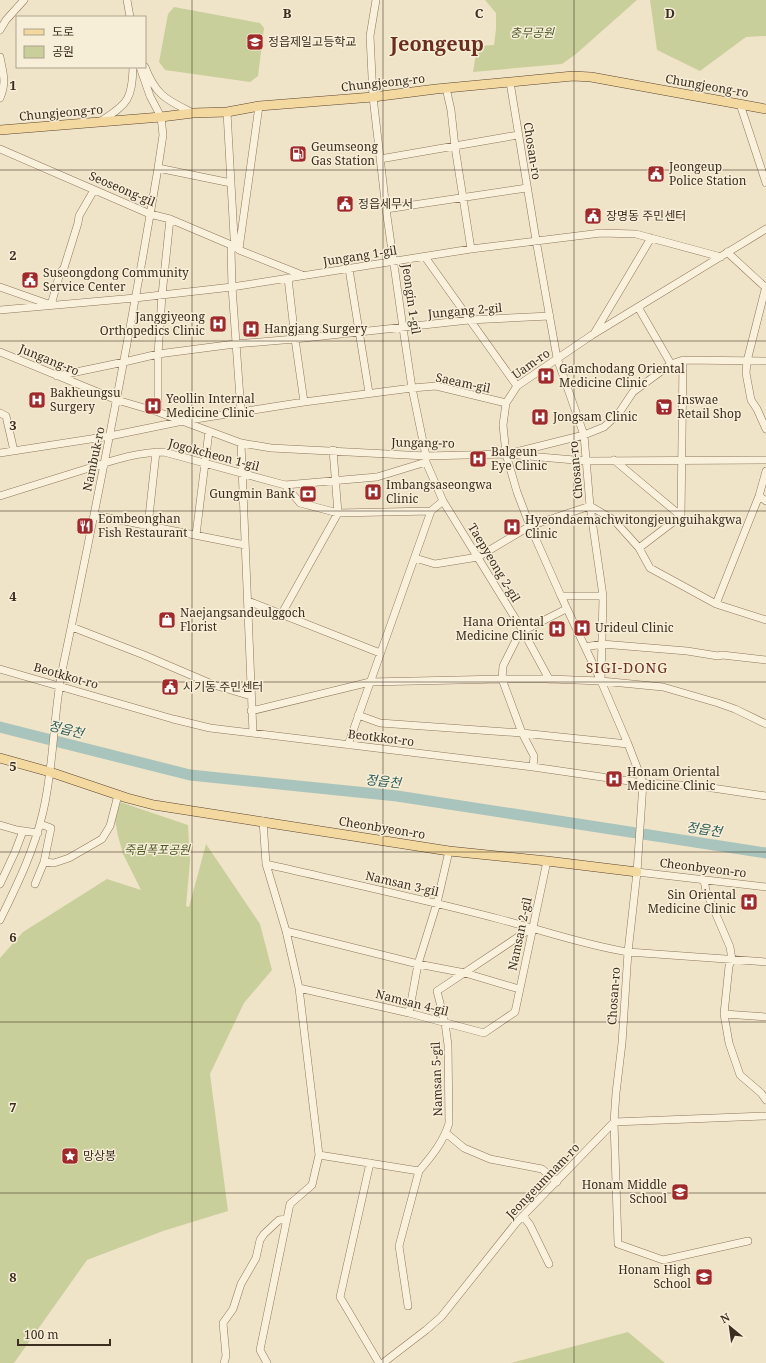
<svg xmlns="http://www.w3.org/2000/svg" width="766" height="1363" font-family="'Noto Serif','Noto Sans KR',serif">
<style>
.green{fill:#c9cf9b}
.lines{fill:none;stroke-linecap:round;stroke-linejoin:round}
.river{stroke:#a9c4bc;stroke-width:11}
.minor-casing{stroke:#8d765c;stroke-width:8}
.major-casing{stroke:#5b4430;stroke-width:10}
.minor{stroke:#faf1dc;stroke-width:7}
.major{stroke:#f3d9a0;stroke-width:9}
.grid{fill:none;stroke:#3d2e20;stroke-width:1;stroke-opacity:0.55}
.labels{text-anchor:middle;stroke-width:3;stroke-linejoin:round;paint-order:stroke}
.park-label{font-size:12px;font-style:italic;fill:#4d5a26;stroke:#f7eed8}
.poi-label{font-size:12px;fill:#3d2e20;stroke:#f7eed8;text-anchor:start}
.street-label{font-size:12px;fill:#3d2e20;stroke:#f7eed8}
.water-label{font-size:13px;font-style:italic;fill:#2f5d5a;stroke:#f7eed8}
.quarter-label{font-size:14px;letter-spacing:1px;fill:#6b2e1e;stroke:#f7eed8}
.town-label{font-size:20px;font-weight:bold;fill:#6b2e1e;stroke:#f7eed8}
.grid-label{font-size:13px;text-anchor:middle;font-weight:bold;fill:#3d2e20;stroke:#f7eed8;stroke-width:3;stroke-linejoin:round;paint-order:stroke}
</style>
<rect width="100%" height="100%" fill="#f0e4c8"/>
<path class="green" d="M485,0H637L576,54L562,64L473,72L477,46L494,45L496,29V13Z
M650,0H766V36L746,37L700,71L657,50Z
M174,7L260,23L264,28L258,76L250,82L165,70L159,62L168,14Z
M120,802L188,825L190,861L186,906L189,907L206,844L260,924L272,970L244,1003L210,1074L228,1211L163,1231L87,1260L14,1363H0V958L23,932L107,879L141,890L123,854L118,836L115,820Z
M628,1332L665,1363H511Z"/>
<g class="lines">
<path class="river" d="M0,727L190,775L397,796L766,853"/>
<g class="minor-casing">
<path id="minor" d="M127,0L130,17
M376,0L370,36L373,97L386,209L403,328L412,388L426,456V462L443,501L523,631L549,679
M0,30L6,20L24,0
M0,57C3,73 7,82 0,98
M145,67C156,96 167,100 193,113
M510,82L536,240L557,358L584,435L590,506L603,596L601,681L628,744L643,783L637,872L628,952L622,1043L616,1093L614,1122L618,1244L663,1260L748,1241
M446,88L451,110L455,147L471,249
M740,104L766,183
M227,112L234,237L236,247L231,249L232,287L241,412
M101,121C128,104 132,99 133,67
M0,149L150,214L170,219L236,247L239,250L302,275
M380,159L518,135
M158,168L231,183
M386,209L527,188
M239,249L259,106
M727,252L765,287
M425,257L517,386
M349,269L369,393
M288,278L295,339L304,402
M766,286L747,361L746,373L751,400L757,409L766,429
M0,287L51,305L60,273L64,268L78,223L79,216L94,190
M638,307L671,364
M0,310L135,298L232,287L471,249L601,233L636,234L721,257
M595,332L651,238
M0,352L117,400L158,412L241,443L271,448L426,456L506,454L586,461L766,460
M57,376L124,362L158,354L235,344L295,339L469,320L550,316
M158,412V354L162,295L170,219
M0,413L6,416L14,451
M241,443L253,733
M0,453L110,436L183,421L304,402L412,388L436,386L506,403
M512,453L584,435L604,427L619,413L633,392L671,364L683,360L766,361
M614,460L681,516
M285,485L300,503L338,513L431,511
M0,496C28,487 57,478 86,469C111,461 136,452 164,452L285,485L377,477L426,462
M759,496L766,501
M94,515L245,545
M148,526L156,452
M196,535L209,431
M639,548L681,516L683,360
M415,558L435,564L478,557L530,526L590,506L614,520L639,548L650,568L716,604L766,620
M561,596H603
M248,601L380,653
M716,604L759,496L766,471
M281,615L338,513L333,450
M72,627L144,655L214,685L251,696
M585,647L602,644L687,651L718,656L722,655L766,660
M0,669L173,719L210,728L533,767L643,783L699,786L766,796
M600,679L561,596L530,526L517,492L506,454L503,425L506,403L517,386L592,335L766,229
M251,711L370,682L502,679H549L601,681L663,687L718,703L735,709L766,724
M358,715L380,723L522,733L628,744
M348,745L431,511L443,501
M533,767L534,756L522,733L502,679L503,666L517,638L523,631L566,609
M263,821L266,864L286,931L299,988L319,1155L312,1185L290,1204L260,1350L267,1363
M40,824L51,828L44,862L54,863L69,858L102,839L110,826L118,795
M0,825L17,830L38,833
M266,864C344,882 422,899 499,919C542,930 584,945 628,952L766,962
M637,872L766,887
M704,880L706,891L730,947L732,960L729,966L724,1014L729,1043L740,1075L761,1093L766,1100
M0,884L15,852L23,831
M35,884L44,862
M0,920C17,885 34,851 43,812C54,766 53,717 62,671C97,504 130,336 158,168L163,135L161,117L150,96L140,67
M286,931L418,964L465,973L519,989
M299,988L409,1013L484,1033L515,1012L547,861
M409,1013L418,964L437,903L449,851
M724,1014L766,1017
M446,1133L464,1148L490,1159L542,1169L557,1182
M319,1155L419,1171C431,1157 444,1141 449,1123L448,1045L445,1023L437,991L533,927
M370,1163L340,1297L379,1363
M523,1216L530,1225L549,1264
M408,1306L399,1246L419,1171
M224,1363L226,1356L223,1323L233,1309L241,1284L256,1258L260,1240L264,1234L279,1220L286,1219
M383,1363L426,1330L441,1317L516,1223L614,1122L766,1116"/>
</g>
<g class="major-casing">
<path id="major" d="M0,130L161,117L193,113L227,112L259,106L373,97L436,89L573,76L591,77L766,109
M0,758L50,772L127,798L154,805L449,851L547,861L637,872"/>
</g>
<use href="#minor" class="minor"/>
<use href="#major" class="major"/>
</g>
<path class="grid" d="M192,0V1363M383,0V1363M574,0V1363M0,170H766M0,341H766M0,511H766M0,682H766M0,852H766M0,1022H766M0,1193H766"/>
<defs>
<g id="school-square" transform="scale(0.9)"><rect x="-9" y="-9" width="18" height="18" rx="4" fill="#9e2a2b" stroke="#f7eed8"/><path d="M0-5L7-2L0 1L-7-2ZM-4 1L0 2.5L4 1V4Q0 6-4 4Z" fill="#fff"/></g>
<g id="fuel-square" transform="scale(0.9)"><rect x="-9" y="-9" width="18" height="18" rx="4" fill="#9e2a2b" stroke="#f7eed8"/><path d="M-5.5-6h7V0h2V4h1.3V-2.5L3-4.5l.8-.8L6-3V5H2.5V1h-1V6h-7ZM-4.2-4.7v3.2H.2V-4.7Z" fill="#fff"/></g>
<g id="civic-square" transform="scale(0.9)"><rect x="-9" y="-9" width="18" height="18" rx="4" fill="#9e2a2b" stroke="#f7eed8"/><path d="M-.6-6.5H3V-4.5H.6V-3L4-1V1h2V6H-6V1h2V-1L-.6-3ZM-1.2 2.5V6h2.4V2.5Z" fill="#fff"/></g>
<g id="hospital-square" transform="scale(0.9)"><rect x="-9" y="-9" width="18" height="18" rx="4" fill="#9e2a2b" stroke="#f7eed8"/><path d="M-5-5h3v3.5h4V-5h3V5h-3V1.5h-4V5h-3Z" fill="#fff"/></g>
<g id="supermarket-square" transform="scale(0.9)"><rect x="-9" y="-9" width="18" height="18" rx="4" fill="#9e2a2b" stroke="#f7eed8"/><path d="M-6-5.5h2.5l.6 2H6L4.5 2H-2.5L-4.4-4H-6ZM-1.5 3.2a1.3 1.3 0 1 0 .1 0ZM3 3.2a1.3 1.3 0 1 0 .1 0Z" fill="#fff"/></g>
<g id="bank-square" transform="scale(0.9)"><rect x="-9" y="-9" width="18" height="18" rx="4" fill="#9e2a2b" stroke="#f7eed8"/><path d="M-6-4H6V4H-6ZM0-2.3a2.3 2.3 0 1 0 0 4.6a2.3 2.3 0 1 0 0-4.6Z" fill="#fff"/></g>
<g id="restaurant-square" transform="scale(0.9)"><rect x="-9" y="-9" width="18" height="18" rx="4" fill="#9e2a2b" stroke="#f7eed8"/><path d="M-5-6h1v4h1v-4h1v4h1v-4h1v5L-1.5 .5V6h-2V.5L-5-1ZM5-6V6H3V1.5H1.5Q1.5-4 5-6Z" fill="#fff"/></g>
<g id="shop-square" transform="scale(0.9)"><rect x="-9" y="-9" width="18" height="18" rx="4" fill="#9e2a2b" stroke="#f7eed8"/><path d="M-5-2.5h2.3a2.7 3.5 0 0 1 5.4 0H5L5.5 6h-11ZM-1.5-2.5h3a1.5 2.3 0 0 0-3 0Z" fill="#fff"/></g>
<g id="sight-square" transform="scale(0.9)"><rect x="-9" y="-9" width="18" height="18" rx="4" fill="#9e2a2b" stroke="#f7eed8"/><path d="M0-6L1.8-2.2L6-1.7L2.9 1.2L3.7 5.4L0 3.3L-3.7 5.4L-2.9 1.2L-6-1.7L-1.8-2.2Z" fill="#fff"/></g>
</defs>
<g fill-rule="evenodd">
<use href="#school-square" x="255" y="42"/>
<use href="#fuel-square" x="298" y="154"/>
<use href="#civic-square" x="656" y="174"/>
<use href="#civic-square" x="345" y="204"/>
<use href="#civic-square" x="593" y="216"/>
<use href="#civic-square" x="30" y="280"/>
<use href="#hospital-square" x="218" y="324"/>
<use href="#hospital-square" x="251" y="329"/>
<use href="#hospital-square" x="546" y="376"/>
<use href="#hospital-square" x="37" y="400"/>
<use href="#hospital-square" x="153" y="406"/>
<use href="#supermarket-square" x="664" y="407"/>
<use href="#hospital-square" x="540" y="417"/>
<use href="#hospital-square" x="478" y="459"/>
<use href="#hospital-square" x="373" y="492"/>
<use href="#bank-square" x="308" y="494"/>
<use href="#restaurant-square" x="85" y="526"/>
<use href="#hospital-square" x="512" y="527"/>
<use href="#shop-square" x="167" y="620"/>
<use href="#hospital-square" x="582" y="628"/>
<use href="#hospital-square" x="557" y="629"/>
<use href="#civic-square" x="170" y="687"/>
<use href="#hospital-square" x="614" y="779"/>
<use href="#hospital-square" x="749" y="902"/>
<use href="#sight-square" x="70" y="1156"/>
<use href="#school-square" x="680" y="1192"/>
<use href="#school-square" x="704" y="1277"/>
</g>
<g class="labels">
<g class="park-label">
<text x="532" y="37">충무공원</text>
<text x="157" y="854">죽림폭포공원</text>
</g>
<g class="poi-label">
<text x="268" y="46">정읍제일고등학교</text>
<text x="311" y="151">Geumseong<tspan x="311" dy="14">Gas Station</tspan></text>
<text x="669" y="171">Jeongeup<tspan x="669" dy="14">Police Station</tspan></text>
<text x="358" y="208">정읍세무서</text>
<text x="606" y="220">장명동 주민센터</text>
<text x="43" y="277">Suseongdong Community<tspan x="43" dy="14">Service Center</tspan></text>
<text x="205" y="321" text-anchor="end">Janggiyeong<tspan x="205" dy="14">Orthopedics Clinic</tspan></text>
<text x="264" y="333">Hangjang Surgery</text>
<text x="559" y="373">Gamchodang Oriental<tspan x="559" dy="14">Medicine Clinic</tspan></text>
<text x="50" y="397">Bakheungsu<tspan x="50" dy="14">Surgery</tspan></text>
<text x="166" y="403">Yeollin Internal<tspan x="166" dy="14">Medicine Clinic</tspan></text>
<text x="677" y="404">Inswae<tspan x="677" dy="14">Retail Shop</tspan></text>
<text x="553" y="421">Jongsam Clinic</text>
<text x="491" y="456">Balgeun<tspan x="491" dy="14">Eye Clinic</tspan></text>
<text x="386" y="489">Imbangsaseongwa<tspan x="386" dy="14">Clinic</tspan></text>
<text x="295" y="498" text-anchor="end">Gungmin Bank</text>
<text x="98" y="523">Eombeonghan<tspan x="98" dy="14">Fish Restaurant</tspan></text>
<text x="525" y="524">Hyeondaemachwitongjeunguihakgwa<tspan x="525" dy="14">Clinic</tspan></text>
<text x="180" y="617">Naejangsandeulggoch<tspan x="180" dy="14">Florist</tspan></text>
<text x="544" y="626" text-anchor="end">Hana Oriental<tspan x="544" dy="14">Medicine Clinic</tspan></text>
<text x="595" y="632">Urideul Clinic</text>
<text x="183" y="691">시기동 주민센터</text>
<text x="627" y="776">Honam Oriental<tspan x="627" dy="14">Medicine Clinic</tspan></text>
<text x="736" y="899" text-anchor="end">Sin Oriental<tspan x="736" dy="14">Medicine Clinic</tspan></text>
<text x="83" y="1160">망상봉</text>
<text x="667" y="1189" text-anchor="end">Honam Middle<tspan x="667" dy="14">School</tspan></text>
<text x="691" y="1274" text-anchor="end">Honam High<tspan x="691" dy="14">School</tspan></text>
</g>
<g class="street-label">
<text transform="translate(383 83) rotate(-6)" y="4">Chungjeong-ro</text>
<text transform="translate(707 86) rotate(10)" y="4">Chungjeong-ro</text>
<text transform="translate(61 113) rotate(-5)" y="4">Chungjeong-ro</text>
<text transform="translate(532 151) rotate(81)" y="4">Chosan-ro</text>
<text transform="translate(122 189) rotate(23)" y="4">Seoseong-gil</text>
<text transform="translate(360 256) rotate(-9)" y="4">Jungang 1-gil</text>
<text transform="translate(411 299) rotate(82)" y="4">Jeongin 1-gil</text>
<text transform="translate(465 311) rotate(-5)" y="4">Jungang 2-gil</text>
<text transform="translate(49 360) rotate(22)" y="4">Jungang-ro</text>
<text transform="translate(531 364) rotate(-35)" y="4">Uam-ro</text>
<text transform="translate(463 383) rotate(12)" y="4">Saeam-gil</text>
<text transform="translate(423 443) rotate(1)" y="4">Jungang-ro</text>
<text transform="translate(214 455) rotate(15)" y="4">Jogokcheon 1-gil</text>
<text transform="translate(94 459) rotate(-78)" y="4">Nambuk-ro</text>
<text transform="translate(576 470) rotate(-95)" y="4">Chosan-ro</text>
<text transform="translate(494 563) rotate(59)" y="4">Taepyeong 2-gil</text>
<text transform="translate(66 676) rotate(16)" y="4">Beotkkot-ro</text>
<text transform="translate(381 738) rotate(7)" y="4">Beotkkot-ro</text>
<text transform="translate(382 828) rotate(9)" y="4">Cheonbyeon-ro</text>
<text transform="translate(703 868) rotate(7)" y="4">Cheonbyeon-ro</text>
<text transform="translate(402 884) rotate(13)" y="4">Namsan 3-gil</text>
<text transform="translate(520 934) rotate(-78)" y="4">Namsan 2-gil</text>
<text transform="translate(614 996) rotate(-86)" y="4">Chosan-ro</text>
<text transform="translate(412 1003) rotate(14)" y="4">Namsan 4-gil</text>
<text transform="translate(437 1079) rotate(-92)" y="4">Namsan 5-gil</text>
<text transform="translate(543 1181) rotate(-46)" y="4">Jeongeumnam-ro</text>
</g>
<g class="water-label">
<text transform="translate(66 729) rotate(14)" y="5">정읍천</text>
<text transform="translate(383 781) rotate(6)" y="5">정읍천</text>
<text transform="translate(704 829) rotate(9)" y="5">정읍천</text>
</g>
<g class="quarter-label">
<text x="627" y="673">SIGI-DONG</text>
</g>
<g class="town-label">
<text x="437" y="51">Jeongeup</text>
</g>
</g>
<g class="grid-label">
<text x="287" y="18">B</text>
<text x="479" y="18">C</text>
<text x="670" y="18">D</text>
<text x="13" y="90">1</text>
<text x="13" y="260">2</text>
<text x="13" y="430">3</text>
<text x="13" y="601">4</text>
<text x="13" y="771">5</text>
<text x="13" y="942">6</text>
<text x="13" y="1112">7</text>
<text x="13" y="1282">8</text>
</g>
<rect x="16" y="16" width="130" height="52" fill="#f7eed8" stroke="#ada18e"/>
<rect x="24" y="29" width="20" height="6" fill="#f3d9a0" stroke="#ada18e"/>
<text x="52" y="36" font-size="12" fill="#3d2e20">도로</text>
<rect x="24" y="46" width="20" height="12" fill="#c9cf9b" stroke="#ada18e"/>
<text x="52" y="56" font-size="12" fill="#3d2e20">공원</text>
<g transform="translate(730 1327) rotate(331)" stroke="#f7eed8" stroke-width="3" paint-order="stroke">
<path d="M0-3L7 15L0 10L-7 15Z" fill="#3d2e20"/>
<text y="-6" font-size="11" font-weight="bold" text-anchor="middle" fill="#3d2e20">N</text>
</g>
<path d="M18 1339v6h92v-6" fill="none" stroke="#3d2e20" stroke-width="2"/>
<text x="24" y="1339" font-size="12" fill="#3d2e20" stroke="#f7eed8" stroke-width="3" paint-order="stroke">100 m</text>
</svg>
